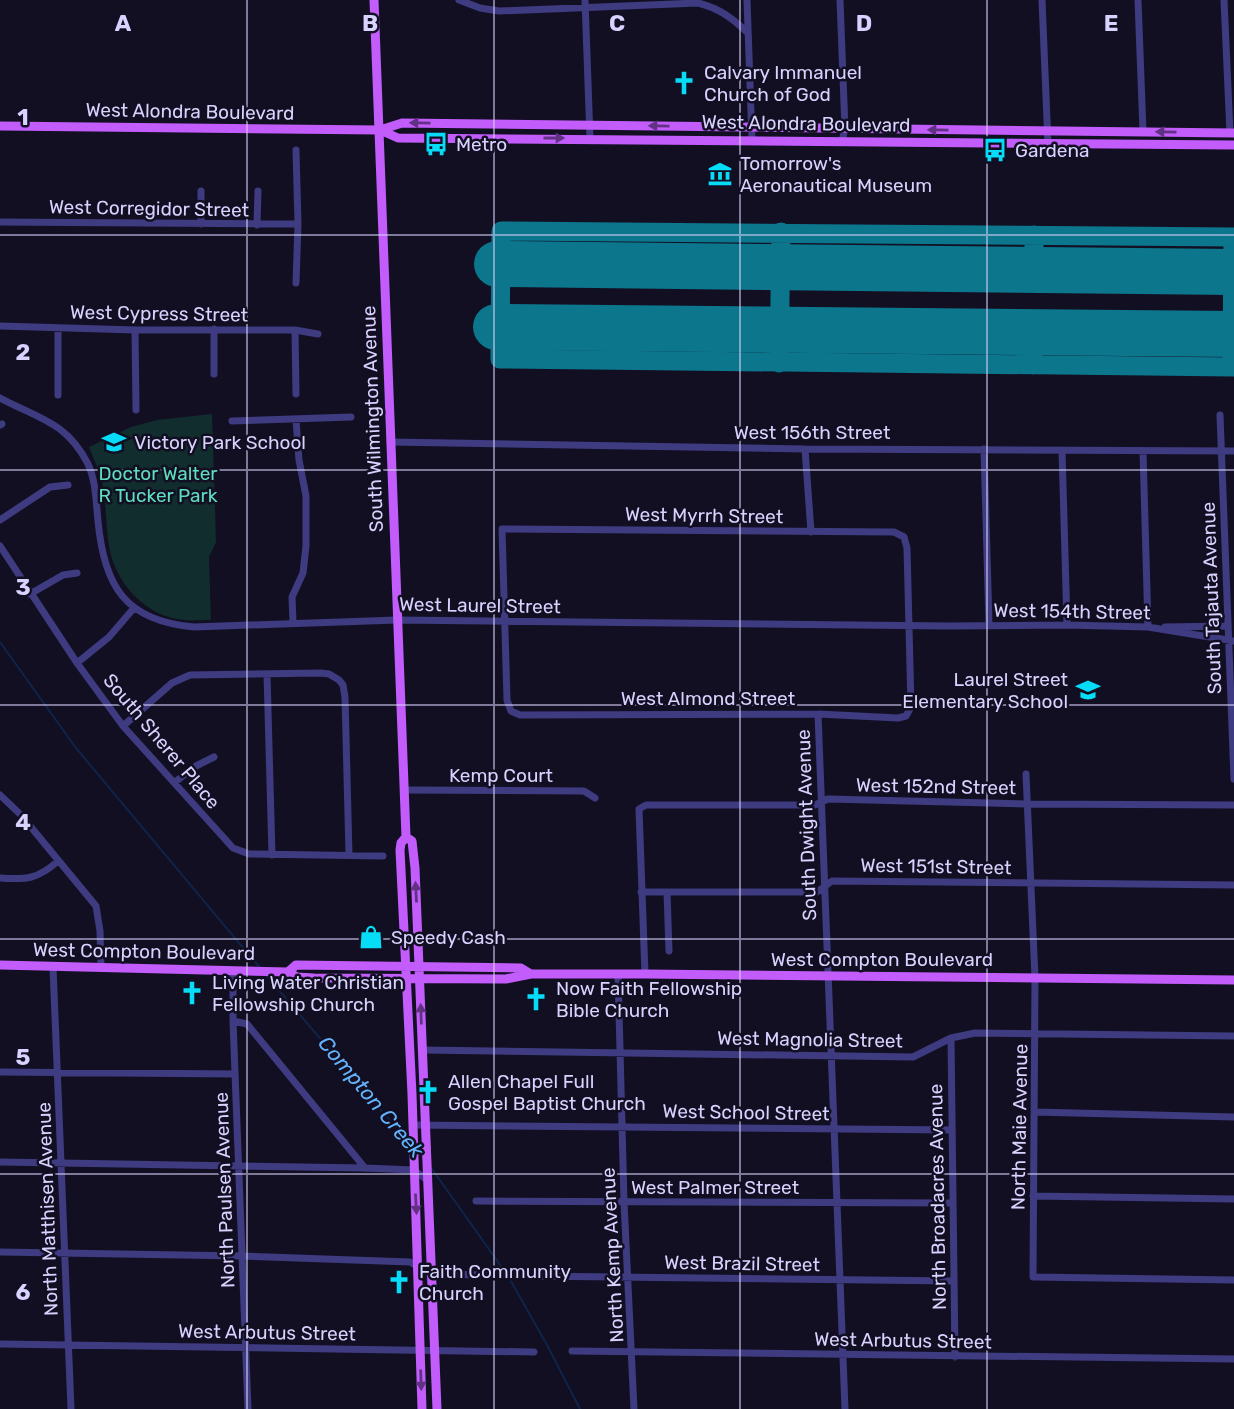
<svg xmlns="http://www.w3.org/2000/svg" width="1234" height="1409" font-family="Rubik,sans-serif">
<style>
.green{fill:#122d2d}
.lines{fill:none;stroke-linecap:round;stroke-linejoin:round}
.stream{stroke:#0f2448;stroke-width:2}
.taxiway{stroke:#0c768d;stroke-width:19}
.runway{stroke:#0c768d;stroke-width:46}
.minor{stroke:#3e3b81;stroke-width:7}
.major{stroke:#c25cfb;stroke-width:9}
.oneway{fill:#613284}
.grid{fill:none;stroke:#d8d2fe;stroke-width:2;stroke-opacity:0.55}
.labels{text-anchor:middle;stroke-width:5;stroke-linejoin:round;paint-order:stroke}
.poi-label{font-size:19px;fill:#d8d2fe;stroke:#120f23;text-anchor:start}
.street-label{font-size:19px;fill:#d8d2fe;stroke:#120f23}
.park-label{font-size:19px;fill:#5fddbf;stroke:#120f23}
.water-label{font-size:21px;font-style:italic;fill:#63b3fc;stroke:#120f23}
.grid-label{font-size:23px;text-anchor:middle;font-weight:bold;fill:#d8d2fe;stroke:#120f23;stroke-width:5;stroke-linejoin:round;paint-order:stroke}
</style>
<rect width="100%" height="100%" fill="#120f23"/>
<path class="green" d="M212,414L216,542L209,557L211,620C203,620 193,621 184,620C146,617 115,583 109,546C105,522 107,495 99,472C96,463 92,455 89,447L131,427L157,420Z"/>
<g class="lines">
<path class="stream" d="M0,642L76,748L260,968
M266,975L410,1144
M432,1169L508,1276L547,1345L580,1409"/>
<path class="taxiway" d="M1234,237L501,231L500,359L1234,367
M1034,270V235
M779,363L781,232
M1033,365V332
M1232,367L1233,237"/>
<path class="runway" d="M497,264L1234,272
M496,327L1234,334"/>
<path class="minor" d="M459,0L480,8L499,11L698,3C719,8 732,18 748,33
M585,0L590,138
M747,0L752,140
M840,0L845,129L842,141
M1042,0L1048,144
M1138,0L1143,131
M1224,0L1230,133
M296,150L298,224L296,283
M0,222L298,224
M201,224V191
M257,225L258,191
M0,326L135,330H295L318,334
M214,329V374
M135,330L136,410
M295,330L296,394
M58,395V328
M0,398C37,418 66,421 88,464C96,481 96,502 98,521C104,586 125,621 194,627L397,620L948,626L1067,625L1148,627L1234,641
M1220,415L1234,779
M232,421L351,417
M0,425L2,424
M390,442L805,449L1234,451
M805,449L811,532
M984,449L989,625
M1062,450L1067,625
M1143,451L1148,627H1150
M0,520L50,487L68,485
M502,529L894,532L904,537L907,548L911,707L906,716L898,718L818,714L520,715L511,711L507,700Z
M0,546L77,663L123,726L233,848L249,854L383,856
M30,594L63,575L77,573
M293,622L292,597L303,573L306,546V496L299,460L296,420
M1165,627L1228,626
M77,663L109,637L134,608
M267,674L272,855
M339,680L343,685L345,697L349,855
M818,714L845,1409
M123,726L172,683L190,675L321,673L329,674L339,680
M1026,774L1035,978L1033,1277L1234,1280
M175,782L196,766L214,757
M404,790L584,791L595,798
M0,795L21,815L96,906L100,931L101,968
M0,878C26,880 38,879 58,861
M641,892H817L832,881L1234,885
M667,892L669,951
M53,967L71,1409
M233,971V1021L248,1409
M618,974L624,1202L634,1409
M645,974L639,809L646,805H815L828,799L1027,804L1234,805
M233,1021L247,1024L365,1168
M951,1038L955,1357
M422,1050L913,1057L951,1038L975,1033L1234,1036
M0,1072L235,1074
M1035,1112L1234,1117
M413,1125L952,1130
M0,1162L365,1168L414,1170L427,1180
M1033,1196L1234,1199
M476,1201L953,1203
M0,1252L242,1256L410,1262L431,1274L489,1275
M530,1276L954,1281
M0,1344L534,1352
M572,1351L1234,1359"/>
<path class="major" d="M374,0L406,837L401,843L400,850L412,1094L422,1409
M0,126L380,130L402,123L1234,133
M380,130L398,138L1234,145
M406,837L412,841L415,868L437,1409
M0,965L288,972L297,977L314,978L506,979L531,974H645L1234,980
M288,972L296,965L521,968L531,974"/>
</g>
<defs><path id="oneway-solid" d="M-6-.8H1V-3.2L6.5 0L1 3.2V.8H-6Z" transform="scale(1.75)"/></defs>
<g class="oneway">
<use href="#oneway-solid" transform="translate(420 123) rotate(-179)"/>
<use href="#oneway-solid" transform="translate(659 126) rotate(-179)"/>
<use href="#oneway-solid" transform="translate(938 130) rotate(-179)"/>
<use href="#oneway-solid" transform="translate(1166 132) rotate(-179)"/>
<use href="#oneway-solid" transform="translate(554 138)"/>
<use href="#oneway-solid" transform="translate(416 892) rotate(-93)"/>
<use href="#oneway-solid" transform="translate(421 1014) rotate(-92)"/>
<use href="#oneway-solid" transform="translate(416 1204) rotate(87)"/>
<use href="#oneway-solid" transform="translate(421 1380) rotate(88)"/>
</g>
<path class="grid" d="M247,0V1409M494,0V1409M740,0V1409M987,0V1409M0,235H1234M0,470H1234M0,705H1234M0,939H1234M0,1174H1234"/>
<defs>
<g id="church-bare" transform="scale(1.89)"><path d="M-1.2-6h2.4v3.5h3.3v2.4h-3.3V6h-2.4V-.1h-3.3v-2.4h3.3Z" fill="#06dcf7" stroke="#120f23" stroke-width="2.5" paint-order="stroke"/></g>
<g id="bus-bare" transform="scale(1.89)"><path d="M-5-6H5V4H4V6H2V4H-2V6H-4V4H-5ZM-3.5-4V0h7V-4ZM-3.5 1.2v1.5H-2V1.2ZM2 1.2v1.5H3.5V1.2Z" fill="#06dcf7" stroke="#120f23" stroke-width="2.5" paint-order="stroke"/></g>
<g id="museum-bare" transform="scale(1.89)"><path d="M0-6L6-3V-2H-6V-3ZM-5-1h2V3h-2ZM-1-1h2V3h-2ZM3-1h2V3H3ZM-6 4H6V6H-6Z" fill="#06dcf7" stroke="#120f23" stroke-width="2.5" paint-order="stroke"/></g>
<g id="school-bare" transform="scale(1.89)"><path d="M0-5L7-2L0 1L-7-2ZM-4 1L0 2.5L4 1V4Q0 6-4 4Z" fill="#06dcf7" stroke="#120f23" stroke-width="2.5" paint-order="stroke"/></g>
<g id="shop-bare" transform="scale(1.89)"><path d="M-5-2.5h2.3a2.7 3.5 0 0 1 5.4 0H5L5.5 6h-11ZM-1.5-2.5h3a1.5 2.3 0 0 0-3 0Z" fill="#06dcf7" stroke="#120f23" stroke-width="2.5" paint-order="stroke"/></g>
</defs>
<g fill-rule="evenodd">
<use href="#church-bare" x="684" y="83"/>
<use href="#bus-bare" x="436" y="144"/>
<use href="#bus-bare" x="995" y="150"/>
<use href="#museum-bare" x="720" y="174"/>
<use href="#school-bare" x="114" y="442"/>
<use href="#school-bare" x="1088" y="690"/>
<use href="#shop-bare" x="371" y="937"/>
<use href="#church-bare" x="192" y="993"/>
<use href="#church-bare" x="536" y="999"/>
<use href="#church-bare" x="428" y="1092"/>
<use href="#church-bare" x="399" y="1282"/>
</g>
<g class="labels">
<g class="poi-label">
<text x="704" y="79">Calvary Immanuel<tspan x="704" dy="22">Church of God</tspan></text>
<text x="456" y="151">Metro</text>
<text x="1015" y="157">Gardena</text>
<text x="740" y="170">Tomorrow's<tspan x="740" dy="22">Aeronautical Museum</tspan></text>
<text x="134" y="449">Victory Park School</text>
<text x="1068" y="686" text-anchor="end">Laurel Street<tspan x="1068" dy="22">Elementary School</tspan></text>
<text x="391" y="944">Speedy Cash</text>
<text x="212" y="989">Living Water Christian<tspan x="212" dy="22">Fellowship Church</tspan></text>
<text x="556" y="995">Now Faith Fellowship<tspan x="556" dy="22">Bible Church</tspan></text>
<text x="448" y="1088">Allen Chapel Full<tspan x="448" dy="22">Gospel Baptist Church</tspan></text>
<text x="419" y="1278">Faith Community<tspan x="419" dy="22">Church</tspan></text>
</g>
<g class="street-label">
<text transform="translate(190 111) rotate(1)" y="7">West Alondra Boulevard</text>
<text transform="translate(806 123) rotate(1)" y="7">West Alondra Boulevard</text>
<text transform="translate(149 208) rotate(1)" y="7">West Corregidor Street</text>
<text transform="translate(159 313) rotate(1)" y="7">West Cypress Street</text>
<text transform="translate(372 419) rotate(-92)" y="7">South Wilmington Avenue</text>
<text x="812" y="439">West 156th Street</text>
<text transform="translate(704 515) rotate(1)" y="7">West Myrrh Street</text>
<text transform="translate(1211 598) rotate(-92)" y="7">South Tajauta Avenue</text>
<text transform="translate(480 605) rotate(1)" y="7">West Laurel Street</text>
<text transform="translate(1072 611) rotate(1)" y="7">West 154th Street</text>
<text x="708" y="705">West Almond Street</text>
<text transform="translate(162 741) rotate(50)" y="7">South Sherer Place</text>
<text x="501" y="782">Kemp Court</text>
<text transform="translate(936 786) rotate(1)" y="7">West 152nd Street</text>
<text transform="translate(806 825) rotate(-92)" y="7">South Dwight Avenue</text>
<text transform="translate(936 866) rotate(1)" y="7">West 151st Street</text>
<text transform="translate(144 951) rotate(1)" y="7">West Compton Boulevard</text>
<text x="882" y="966">West Compton Boulevard</text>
<text transform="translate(810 1039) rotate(1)" y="7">West Magnolia Street</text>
<text transform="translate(746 1112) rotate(1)" y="7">West School Street</text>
<text transform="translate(1019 1127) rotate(-89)" y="7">North Maie Avenue</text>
<text x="715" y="1194">West Palmer Street</text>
<text transform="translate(224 1190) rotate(-92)" y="7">North Paulsen Avenue</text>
<text transform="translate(937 1197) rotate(-91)" y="7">North Broadacres Avenue</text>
<text transform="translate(47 1209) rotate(-92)" y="7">North Matthisen Avenue</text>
<text transform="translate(612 1255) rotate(-93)" y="7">North Kemp Avenue</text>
<text transform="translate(742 1263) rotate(1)" y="7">West Brazil Street</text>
<text transform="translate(267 1332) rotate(1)" y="7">West Arbutus Street</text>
<text transform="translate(903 1340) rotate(1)" y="7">West Arbutus Street</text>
</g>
<g class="park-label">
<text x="158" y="480">Doctor Walter<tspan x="158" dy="22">R Tucker Park</tspan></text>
</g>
<g class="water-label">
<text transform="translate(371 1097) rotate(50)" y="7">Compton Creek</text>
</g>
</g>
<g class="grid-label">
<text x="123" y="31">A</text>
<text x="370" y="31">B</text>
<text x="617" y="31">C</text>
<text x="864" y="31">D</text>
<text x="1111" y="31">E</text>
<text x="23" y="125">1</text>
<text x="23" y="360">2</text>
<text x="23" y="595">3</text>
<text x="23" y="830">4</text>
<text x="23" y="1065">5</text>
<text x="23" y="1300">6</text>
</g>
</svg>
